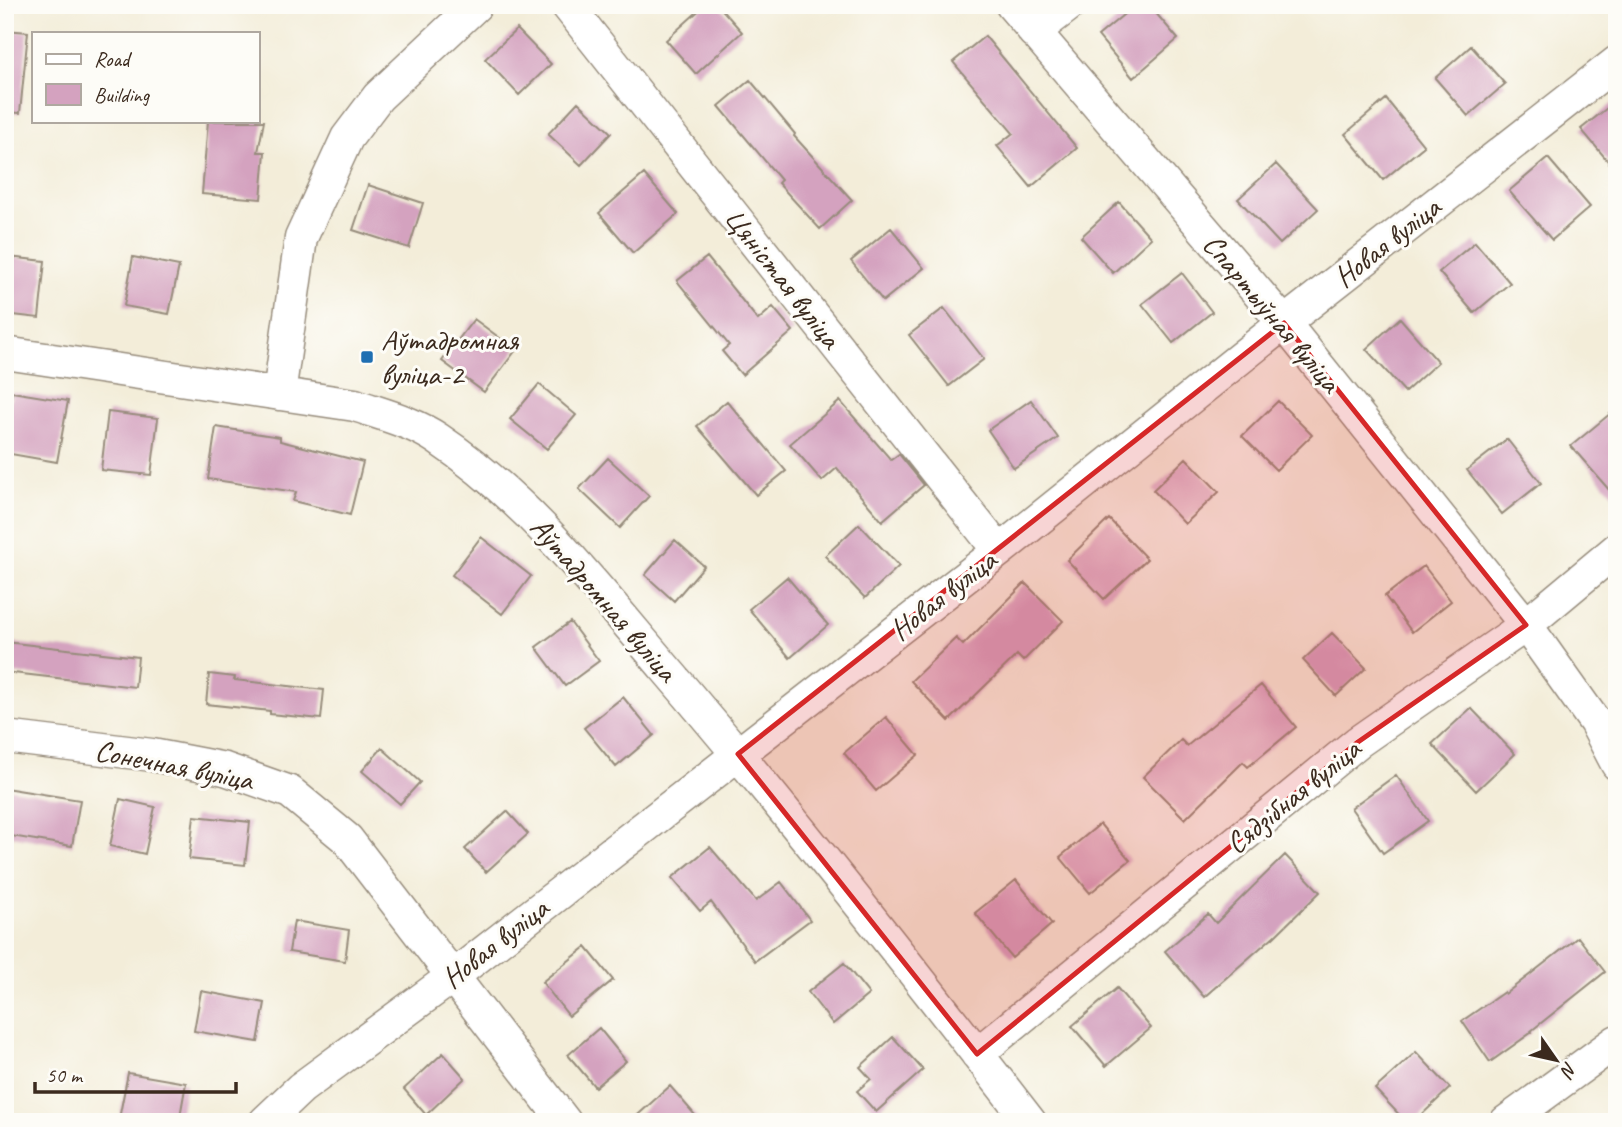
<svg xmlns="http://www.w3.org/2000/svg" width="1622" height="1127" font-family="Caveat,sans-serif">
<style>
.building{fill:#d4a2bf}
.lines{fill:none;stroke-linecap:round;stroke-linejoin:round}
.minor-casing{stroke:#978c7c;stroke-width:35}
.minor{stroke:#fff;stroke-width:32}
.marked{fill:#d62828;fill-opacity:0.2;stroke:#d62828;stroke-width:5;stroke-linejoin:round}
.poi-dot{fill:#1f6fb2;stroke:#fdfcf7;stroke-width:2.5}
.labels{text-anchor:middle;stroke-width:6;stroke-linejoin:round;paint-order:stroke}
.street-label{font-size:30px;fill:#3b2a1e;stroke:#fdfcf7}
.poi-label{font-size:30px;fill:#3b2a1e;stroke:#fdfcf7;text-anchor:start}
</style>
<rect width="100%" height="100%" fill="#fdfcf7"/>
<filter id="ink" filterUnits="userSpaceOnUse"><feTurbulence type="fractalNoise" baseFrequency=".0143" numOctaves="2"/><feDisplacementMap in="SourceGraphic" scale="14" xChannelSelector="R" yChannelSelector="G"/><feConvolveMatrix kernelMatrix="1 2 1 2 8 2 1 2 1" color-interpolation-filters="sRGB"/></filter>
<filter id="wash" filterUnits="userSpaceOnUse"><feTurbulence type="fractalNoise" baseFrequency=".00686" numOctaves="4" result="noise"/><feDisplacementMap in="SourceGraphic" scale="28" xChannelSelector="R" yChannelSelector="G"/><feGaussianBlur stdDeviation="1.57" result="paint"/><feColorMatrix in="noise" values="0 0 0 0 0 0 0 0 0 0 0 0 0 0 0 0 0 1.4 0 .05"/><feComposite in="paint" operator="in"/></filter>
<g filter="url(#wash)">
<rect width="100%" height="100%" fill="#f3edd9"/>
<g id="blocks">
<path class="building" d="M705,5H718L742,32L696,74L666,40Z
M1135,5H1149L1178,39L1133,78L1098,36Z
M517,29L551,64L519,95L485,59Z
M5,30L28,32L20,113L5,112Z
M985,36L1077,148L1031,187L997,146L1013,133L953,62Z
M1471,46L1505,84L1468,116L1435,78Z
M750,80L795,134L794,136L852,200L820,229L778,183L781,180L719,106Z
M1386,99L1424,146L1383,180L1345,134Z
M1617,100V172L1581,129Z
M578,102L611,133L581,165L548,134Z
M208,121H264L258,152H265L261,199L202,194Z
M1548,158L1590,207L1552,240L1509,191Z
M1276,164L1318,209L1280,244L1238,199Z
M644,174L678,214L633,253L599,213Z
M368,185L423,203L409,248L353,230Z
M1119,202L1151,238L1113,273L1081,237Z
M891,228L924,268L883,301L851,261Z
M1475,242L1510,283L1474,313L1439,272Z
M8,257L45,261L39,318L5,314V281Z
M133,257L179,266L169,314L124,306Z
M707,257L758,320L773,307L793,331L742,375L722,351L729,345L677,281Z
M1182,273L1212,312L1173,343L1142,304Z
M944,308L984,359L949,386L909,335Z
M1400,318L1438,362L1405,392L1366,349Z
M474,319L516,350L484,392L442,361Z
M539,384L576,415L547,449L510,419Z
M12,392L68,401L57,462L5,453V429Z
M1031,400L1058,438L1014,468L988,430Z
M727,401L786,471L756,495L697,426Z
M840,401L891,460L899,454L924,485L882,521L837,468L822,481L790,444Z
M1278,401L1312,435L1276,470L1242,436Z
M1617,408V499L1571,446Z
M108,412L158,418L151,475L101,470Z
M216,427L280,437V441L363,462L350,515L293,501L296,492L208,479Z
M1507,439L1541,483L1502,514L1467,470Z
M608,458L649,496L620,528L579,489Z
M1186,458L1219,492L1185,524L1153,490Z
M1109,519L1147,559L1104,599L1067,560Z
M859,524L899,566L865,598L825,556Z
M481,537L531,576L502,614L452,575Z
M675,540L704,566L674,601L645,575Z
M1424,566L1451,601L1412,632L1385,596Z
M787,577L828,625L790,658L749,609Z
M1025,583L1063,621L1023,661L1017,655L949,721L911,681L956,638L963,645Z
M570,622L599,661L565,686L536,647Z
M1332,633L1366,668L1336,696L1303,660Z
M5,642L138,657L135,687L5,672Z
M209,674L235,677L234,680L324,690L321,719L270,714V711L206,704Z
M1261,685L1296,727L1248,767L1243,762L1185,819L1143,777L1181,740L1187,746Z
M623,697L654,735L616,767L584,728Z
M1471,708L1515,754L1476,791L1432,744Z
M886,717L918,755L876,791L844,753Z
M382,748L420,782L400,804L362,771Z
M1396,775L1428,821L1383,853L1351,808Z
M5,788L80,800L72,846L5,835Z
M120,799L155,807L145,854L110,846Z
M507,811L528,834L486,872L465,849Z
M194,816L250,822L245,865L189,859Z
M1100,824L1130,860L1090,893L1060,857Z
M710,847L756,901L781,882L810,920L755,961L711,902L700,911L672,878Z
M1285,855L1320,892L1274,937V936L1204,997L1165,951L1208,914L1216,923Z
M1016,880L1052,924L1012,958L975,913Z
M294,921L349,930L345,961L289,952Z
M1578,937L1605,972L1531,1031L1532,1032L1490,1062L1462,1021L1504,992L1505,994Z
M586,947L613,980L569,1016L542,982Z
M844,963L869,994L833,1024L808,992Z
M1117,988L1151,1028L1106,1066L1072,1026Z
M201,991L265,1003L258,1042L194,1031Z
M599,1028L626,1061L595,1087L568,1055Z
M893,1037L923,1070L876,1112L857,1091L871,1079L860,1067Z
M1416,1052L1450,1088L1414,1122H1406L1375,1089Z
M443,1053L465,1078L426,1115L404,1089Z
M128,1073L186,1083L179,1122H134L119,1119Z
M670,1086L701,1122H630Z"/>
</g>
</g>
<g filter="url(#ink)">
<use href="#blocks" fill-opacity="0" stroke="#978c7c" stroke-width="2"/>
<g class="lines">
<g class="minor-casing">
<path id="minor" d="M567,5L999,551
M1012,5L1284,323L1526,625L1595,722L1617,764
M1034,32L1069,5
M5,353L355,405C384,415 413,422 438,439C529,500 595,586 665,668C791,815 911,968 1030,1122
M279,394L301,238L347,138L378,97L476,5
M5,737L152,755L225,769L290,792L347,839L565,1122
M977,1054L1358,742L1526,625L1617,549
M265,1122L301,1088L452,977L999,551L1284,323L1617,62
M1506,1122L1617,1041"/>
</g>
<use href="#minor" class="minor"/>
</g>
</g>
<path class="marked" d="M1284,323L1526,625L1358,742L977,1054L738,754Z"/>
<rect class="poi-dot" x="360" y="350" width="14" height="14" rx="3.5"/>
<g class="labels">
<g class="street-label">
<text transform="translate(1387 242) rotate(-38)" y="10">Новая вуліца</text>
<text transform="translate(783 278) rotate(52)" y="10">Цяністая вуліца</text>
<text transform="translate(1272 313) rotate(50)" y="10">Спартыўная вуліца</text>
<text transform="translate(943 595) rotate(-38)" y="10">Новая вуліца</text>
<text transform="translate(604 599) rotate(49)" y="10">Аўтадромная вуліца</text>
<text transform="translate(174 765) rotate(11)" y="10">Сонечная вуліца</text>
<text transform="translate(1293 796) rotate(-39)" y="10">Сядзібная вуліца</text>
<text transform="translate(495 943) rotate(-38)" y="10">Новая вуліца</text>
</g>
<g class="poi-label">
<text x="381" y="350">Аўтадромная<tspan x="381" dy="34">вуліца-2</tspan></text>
</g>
</g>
<rect width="1622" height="1127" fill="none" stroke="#fdfcf7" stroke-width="28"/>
<rect x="32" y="32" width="228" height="91" fill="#fdfcf7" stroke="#afa8a0" stroke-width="2"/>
<rect x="46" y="54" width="35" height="10" fill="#ffffff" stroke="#afa8a0" stroke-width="2"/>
<text x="94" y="66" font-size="21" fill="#3b2a1e">Road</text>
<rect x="46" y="84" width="35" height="21" fill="#d4a2bf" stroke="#afa8a0" stroke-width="2"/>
<text x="94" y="102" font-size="21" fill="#3b2a1e">Building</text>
<g transform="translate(1556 1060) rotate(124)" stroke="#fdfcf7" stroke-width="5" paint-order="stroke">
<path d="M0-5L12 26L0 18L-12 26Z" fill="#3b2a1e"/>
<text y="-10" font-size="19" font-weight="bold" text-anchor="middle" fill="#3b2a1e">N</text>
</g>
<path d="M35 1082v10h201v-10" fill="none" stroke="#3b2a1e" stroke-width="3.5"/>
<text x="46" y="1082" font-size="21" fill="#3b2a1e" stroke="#fdfcf7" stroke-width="5" paint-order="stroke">50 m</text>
</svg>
